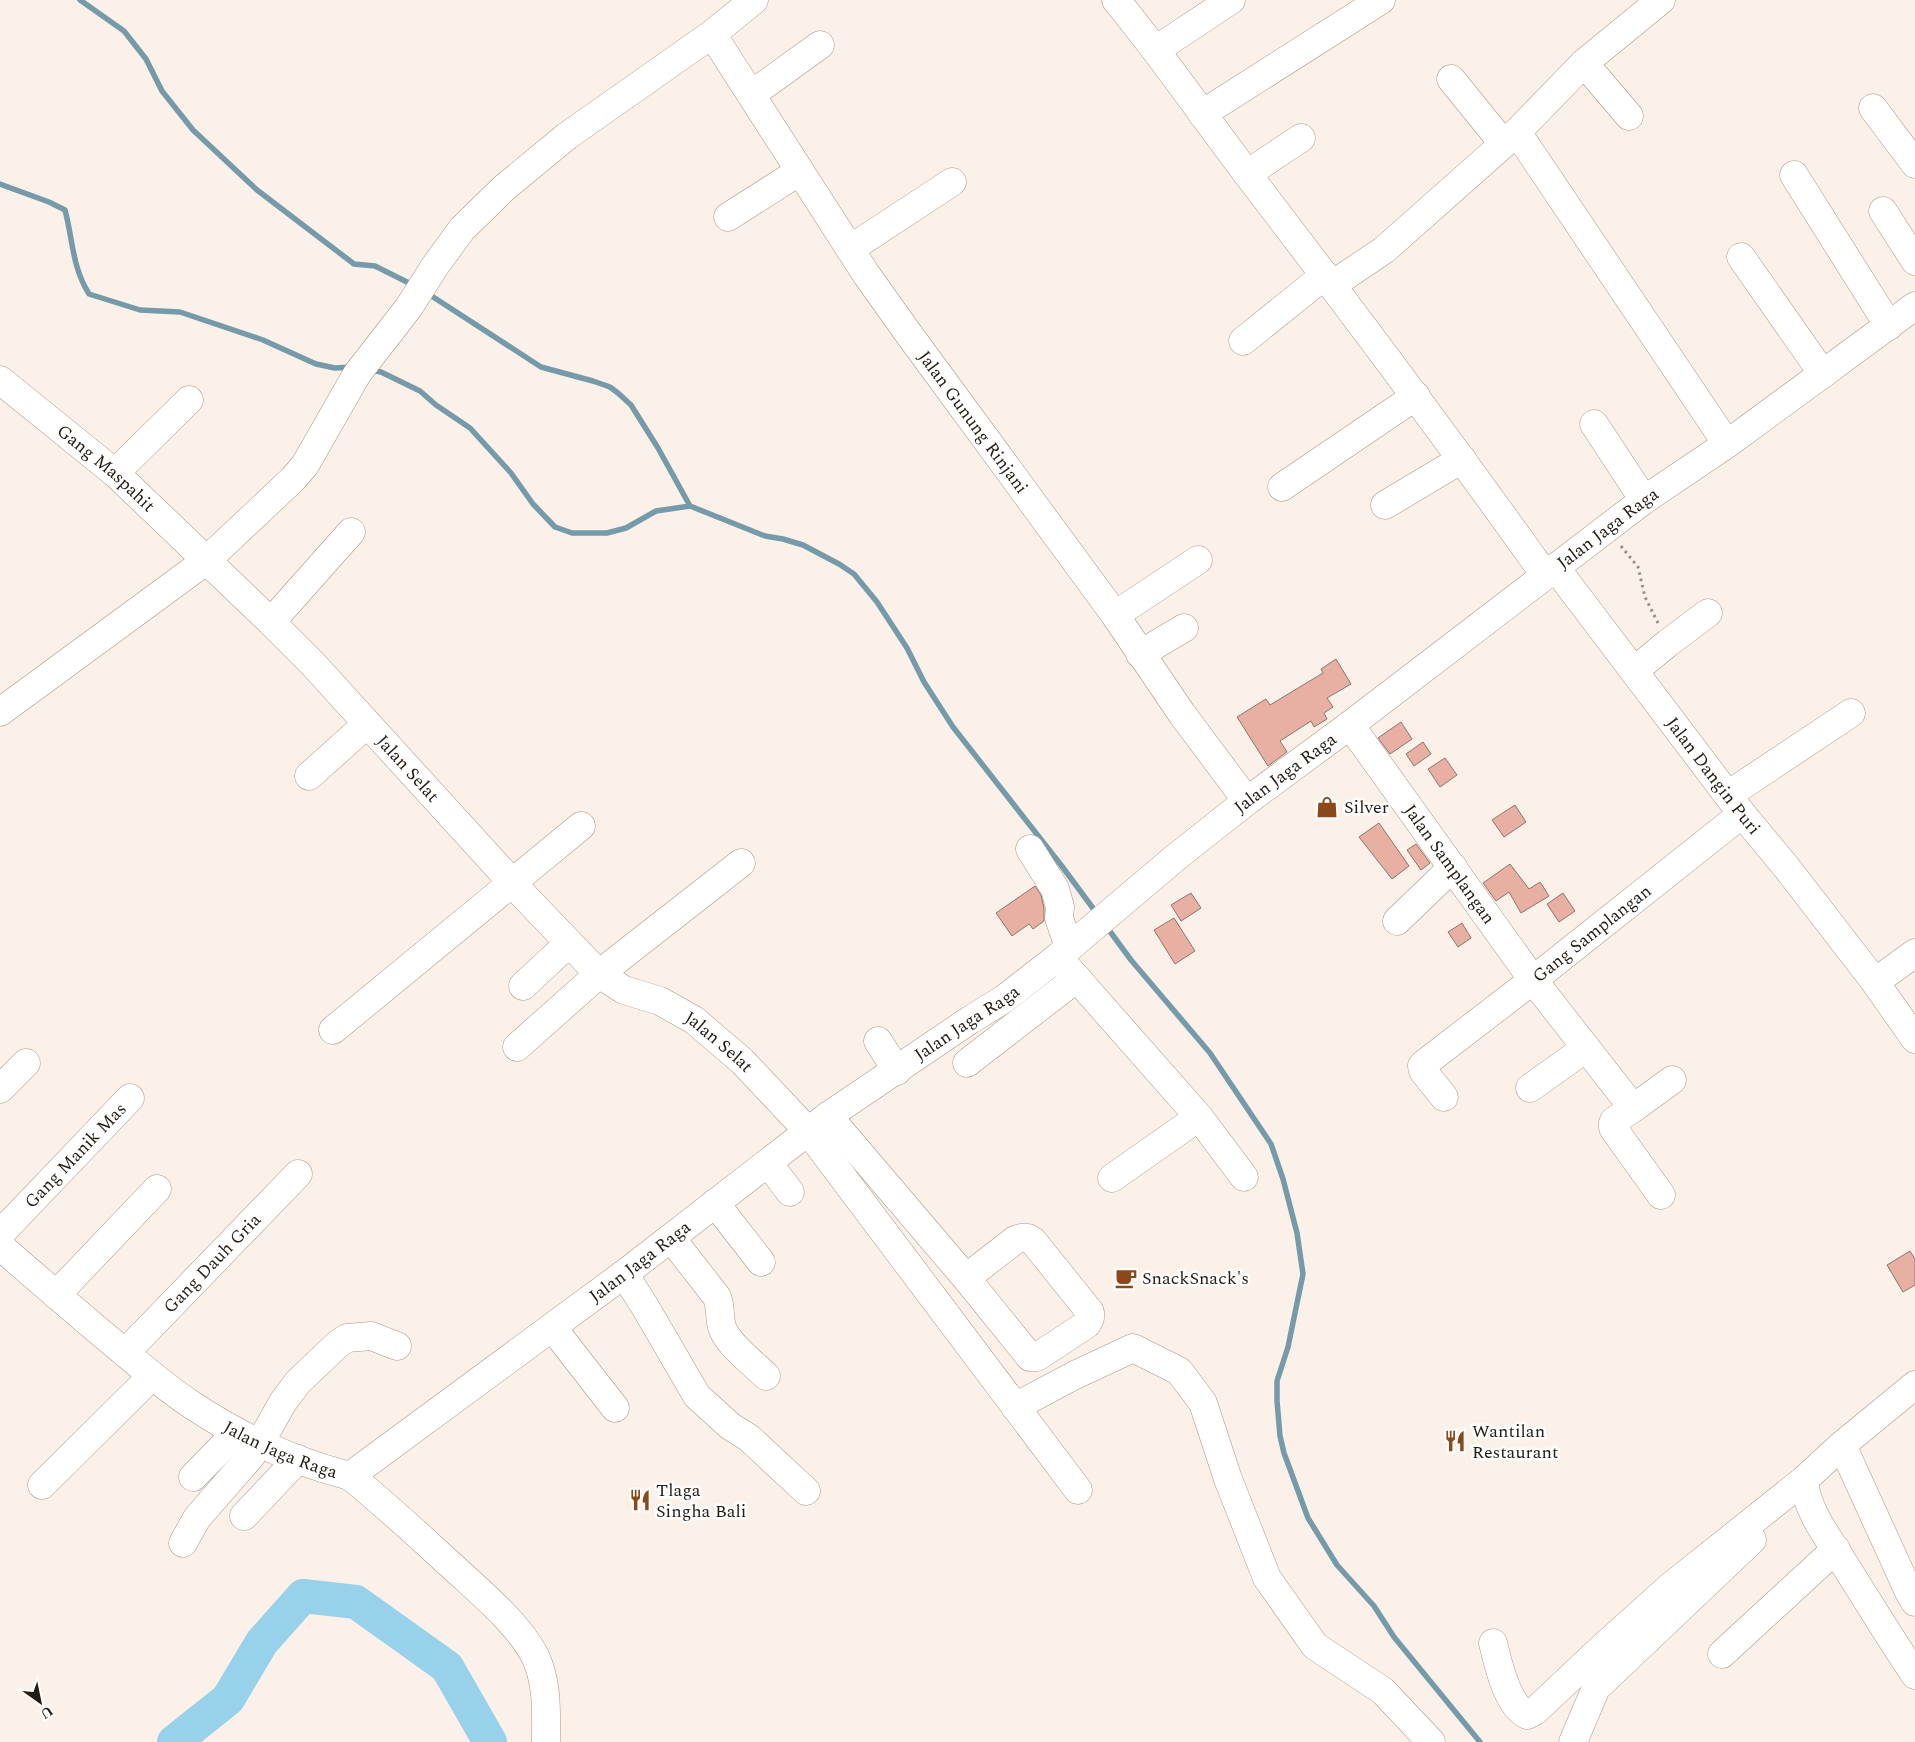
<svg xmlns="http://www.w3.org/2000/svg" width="1915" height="1742" font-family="Spectral,serif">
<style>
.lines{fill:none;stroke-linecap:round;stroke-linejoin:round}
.stream{stroke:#759aaa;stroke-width:5.5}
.river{stroke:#98d1ea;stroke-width:34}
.building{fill:#e7b0a3;stroke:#91736c}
.minor-casing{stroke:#ad9581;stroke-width:29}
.path{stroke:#998f87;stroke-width:3;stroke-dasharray:2.5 4;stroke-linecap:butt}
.minor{stroke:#fff;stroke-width:28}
.labels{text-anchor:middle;stroke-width:5;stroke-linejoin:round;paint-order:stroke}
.street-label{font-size:18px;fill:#241b13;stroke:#fff}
.poi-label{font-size:18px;fill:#241b13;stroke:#fff;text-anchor:start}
</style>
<rect width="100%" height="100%" fill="#fbf1e8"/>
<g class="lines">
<path class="stream" d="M80,0L124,31L146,59L162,91L193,130L257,190L354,264L375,266L415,286
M0,184L49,202L65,210C73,240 72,267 89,294L140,310L180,312L263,340L316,364L335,368L352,367
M427,293L541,367L593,381L610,387L618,393L631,405L658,448L690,506
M371,370L381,372L420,391L436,405L470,428L511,473L533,504L555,527L572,533H607L626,528L656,511L690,506L765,536L783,539L803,545L839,564L854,574L877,602L907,648L924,682L953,727L1061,865L1098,915
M1106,926L1131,960L1210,1053L1271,1144L1283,1179L1297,1233L1303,1274L1288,1347L1277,1381V1401L1280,1436L1284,1453L1308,1518L1337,1565L1374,1606L1394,1637L1480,1742"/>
<path class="river" d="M174,1742L228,1699L262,1642L303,1596L356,1602L447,1667L490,1742"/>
</g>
<path class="building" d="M1336,659L1351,684L1327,698L1333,707L1324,713L1327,719L1314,727L1311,721L1280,741L1287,752L1268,766L1237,717L1266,699L1270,705L1323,673L1321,669Z
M1401,722L1412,739L1390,754L1378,738Z
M1423,742L1431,754L1414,766L1406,754Z
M1445,758L1457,775L1440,787L1428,769Z
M1515,805L1526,822L1504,837L1492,820Z
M1379,823L1409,866L1392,879L1359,837Z
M1416,844L1430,863L1421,870L1407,850Z
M1510,864L1529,889L1540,882L1549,896L1521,913L1509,892L1496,901L1483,883Z
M1035,886L1041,895L1044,908V921L1033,929L1029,924L1012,936L996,913Z
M1191,893L1201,908L1181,921L1171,905Z
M1563,893L1575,911L1559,922L1547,904Z
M1174,918L1195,951L1175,964L1154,930Z
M1462,923L1471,938L1458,947L1448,932Z
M1910,1251L1915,1259V1285L1903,1292L1887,1265Z"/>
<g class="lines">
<g class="minor-casing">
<g id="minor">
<path d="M1116,0C1163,57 1204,117 1248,175C1349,307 1449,440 1545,575"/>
<path id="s1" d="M712,34L866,274L908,333L1115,615L1182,714L1247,801"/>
<path d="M1157,49L1231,0"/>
<path d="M1584,63L1629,116"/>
<path d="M1451,79L1503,143"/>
<path d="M752,94L820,45"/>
<path d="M1873,108L1915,164"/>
<path d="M1202,114L1381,0"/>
<path d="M1517,132L1727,444"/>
<path d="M1247,174L1301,138"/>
<path d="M1794,175L1889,326"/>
<path d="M1883,211L1915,261"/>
<path d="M728,217L800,171"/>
<path d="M850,249L952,182"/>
<path d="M1741,257L1823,374"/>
<path d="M1332,285L1384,250L1517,132L1584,63L1661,0"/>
<path d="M1243,341L1325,275"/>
<path id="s2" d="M0,380L115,473L271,622L313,664L527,899L599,974L624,990L660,1001L694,1020L742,1061L808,1131L1078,1490"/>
<path d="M1594,424L1644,500"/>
<path d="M115,473L189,400"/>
<path d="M1282,487L1416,396"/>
<path d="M1385,505L1462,459"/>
<path id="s3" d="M1555,567L1742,814L1787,868L1875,982L1915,1039"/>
<path d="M1115,615L1198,560"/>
<path d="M271,622L351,532"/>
<path d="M1140,654L1184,628"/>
<path d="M1634,671L1668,643L1708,613"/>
<path d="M0,712L207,560L293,479L305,465L357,374L409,307L435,266L462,229L504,188L567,136L712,34L754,0"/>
<path id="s4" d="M1350,725L1533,980L1630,1104L1635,1107L1672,1080"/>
<path d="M309,776L367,724"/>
<path d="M1728,795L1851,713"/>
<path d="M1030,849L1055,889L1060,907L1059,918L1069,947"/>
<path d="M1397,921L1453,867"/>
<path d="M1058,957L1199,1117L1244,1177"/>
<path d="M1875,982L1915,953"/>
<path d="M523,986L569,943"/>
<path d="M333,1030L581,826"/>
<path d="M878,1041L897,1071"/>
<path d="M517,1047L599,974L741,863"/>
<path d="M967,1063L1077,978"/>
<path d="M1530,1088L1586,1048"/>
<path d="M0,1089L26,1063"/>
<path id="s5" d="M1444,1097L1423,1071L1422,1066L1425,1063L1533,980L1742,814"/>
<path d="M1635,1107L1614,1121L1613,1123V1128L1661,1195"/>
<path d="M828,1116L966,1278L1030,1357H1037L1087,1324L1090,1318V1312L1033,1241L1028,1238H1021L1015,1240L966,1278"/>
<path d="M768,1163L790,1192"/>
<path d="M1112,1178L1199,1117"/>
<path d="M715,1203L761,1262"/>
<path id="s6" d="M0,1234L130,1098"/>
<path d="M671,1238L717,1297C721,1306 719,1317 722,1327C727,1344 754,1364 766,1376"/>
<path id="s7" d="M0,1246C39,1280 78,1314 118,1347C142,1367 166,1388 192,1405C240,1437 295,1462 350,1476L624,1274L828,1116L970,1020L1004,999L1058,957L1175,858L1247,801L1350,725L1644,500L1727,444L1915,306"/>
<path d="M624,1274L644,1305L697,1396L730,1426L749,1438L806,1491"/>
<path d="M56,1295L157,1189"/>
<path d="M552,1327L615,1408"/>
<path id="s8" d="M125,1353L298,1174"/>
<path d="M1015,1407L1075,1375L1133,1348L1179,1371L1203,1403L1228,1479L1267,1578L1315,1646L1383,1691L1431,1742"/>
<path d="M1842,1445L1909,1592L1915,1602"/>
<path d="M350,1476C386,1505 419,1536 453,1567C480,1592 518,1623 535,1656C548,1683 546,1713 546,1742"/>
<path d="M193,1477L237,1432"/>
<path d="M1804,1480C1806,1510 1828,1537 1843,1562C1867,1600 1890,1638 1915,1675"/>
<path d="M42,1485L152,1376"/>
<path d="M244,1516L298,1459"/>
<path d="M183,1543L197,1518L251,1456L260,1443L283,1402L298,1382L338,1344L347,1338L371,1336L397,1346"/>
<path d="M1493,1643C1498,1664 1507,1705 1527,1715L1535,1711L1603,1647L1671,1586L1804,1480L1842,1445L1915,1385"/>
<path d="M1722,1654L1836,1549"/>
<path d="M1573,1742L1596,1688L1752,1540"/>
</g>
</g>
<path class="path" d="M1621,546L1638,567L1645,597L1658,623"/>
<use href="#minor" class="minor"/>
</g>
<defs>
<g id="shop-bare" transform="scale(1.725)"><path d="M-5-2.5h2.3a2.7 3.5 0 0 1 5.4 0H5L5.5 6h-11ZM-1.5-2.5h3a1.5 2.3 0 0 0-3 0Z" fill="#8b4818" stroke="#fff" stroke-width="2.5" paint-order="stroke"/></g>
<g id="cafe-bare" transform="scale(1.725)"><path d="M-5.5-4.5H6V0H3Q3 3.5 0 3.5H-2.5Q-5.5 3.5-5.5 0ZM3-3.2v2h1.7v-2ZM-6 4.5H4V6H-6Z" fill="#8b4818" stroke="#fff" stroke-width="2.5" paint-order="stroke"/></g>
<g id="restaurant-bare" transform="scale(1.725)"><path d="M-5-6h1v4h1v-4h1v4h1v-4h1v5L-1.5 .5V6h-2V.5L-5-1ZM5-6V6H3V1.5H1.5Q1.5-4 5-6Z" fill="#8b4818" stroke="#fff" stroke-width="2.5" paint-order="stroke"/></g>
</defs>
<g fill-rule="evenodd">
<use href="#shop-bare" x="1327" y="807"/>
<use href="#cafe-bare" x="1126" y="1278"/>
<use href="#restaurant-bare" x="1455" y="1441"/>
<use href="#restaurant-bare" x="640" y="1500"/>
</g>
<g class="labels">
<g class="street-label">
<text dy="6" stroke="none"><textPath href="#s1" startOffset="468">Jalan Gunung Rinjani</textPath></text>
<text dy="6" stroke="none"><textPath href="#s2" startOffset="138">Gang Maspahit</textPath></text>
<text dy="6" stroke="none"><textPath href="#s7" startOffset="1999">Jalan Jaga Raga</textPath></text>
<text dy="6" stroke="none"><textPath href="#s2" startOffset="564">Jalan Selat</textPath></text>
<text dy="6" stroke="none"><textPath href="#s7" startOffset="1594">Jalan Jaga Raga</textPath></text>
<text dy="6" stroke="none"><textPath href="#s3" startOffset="262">Jalan Dangin Puri</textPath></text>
<text dy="6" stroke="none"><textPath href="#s4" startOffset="171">Jalan Samplangan</textPath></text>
<text dy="6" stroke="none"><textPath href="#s5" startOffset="254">Gang Samplangan</textPath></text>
<text dy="6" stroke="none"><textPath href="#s7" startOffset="1189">Jalan Jaga Raga</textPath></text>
<text dy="6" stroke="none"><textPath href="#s2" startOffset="984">Jalan Selat</textPath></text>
<text dy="6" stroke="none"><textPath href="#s6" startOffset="109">Gang Manik Mas</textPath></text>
<text dy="6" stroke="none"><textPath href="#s7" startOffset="784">Jalan Jaga Raga</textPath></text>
<text dy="6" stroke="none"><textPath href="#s8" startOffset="125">Gang Dauh Gria</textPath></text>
<text dy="6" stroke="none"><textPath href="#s7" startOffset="349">Jalan Jaga Raga</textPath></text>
</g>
<g class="poi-label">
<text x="1344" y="813">Silver</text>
<text x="1142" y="1284">SnackSnack's</text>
<text x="1472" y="1437">Wantilan<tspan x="1472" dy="21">Restaurant</tspan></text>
<text x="656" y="1496">Tlaga<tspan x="656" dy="21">Singha Bali</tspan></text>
</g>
</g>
<g transform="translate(40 1702) rotate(147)" stroke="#ffffff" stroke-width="4" paint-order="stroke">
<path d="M0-4L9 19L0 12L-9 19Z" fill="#241b13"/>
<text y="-8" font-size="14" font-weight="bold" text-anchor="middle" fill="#241b13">U</text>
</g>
</svg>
